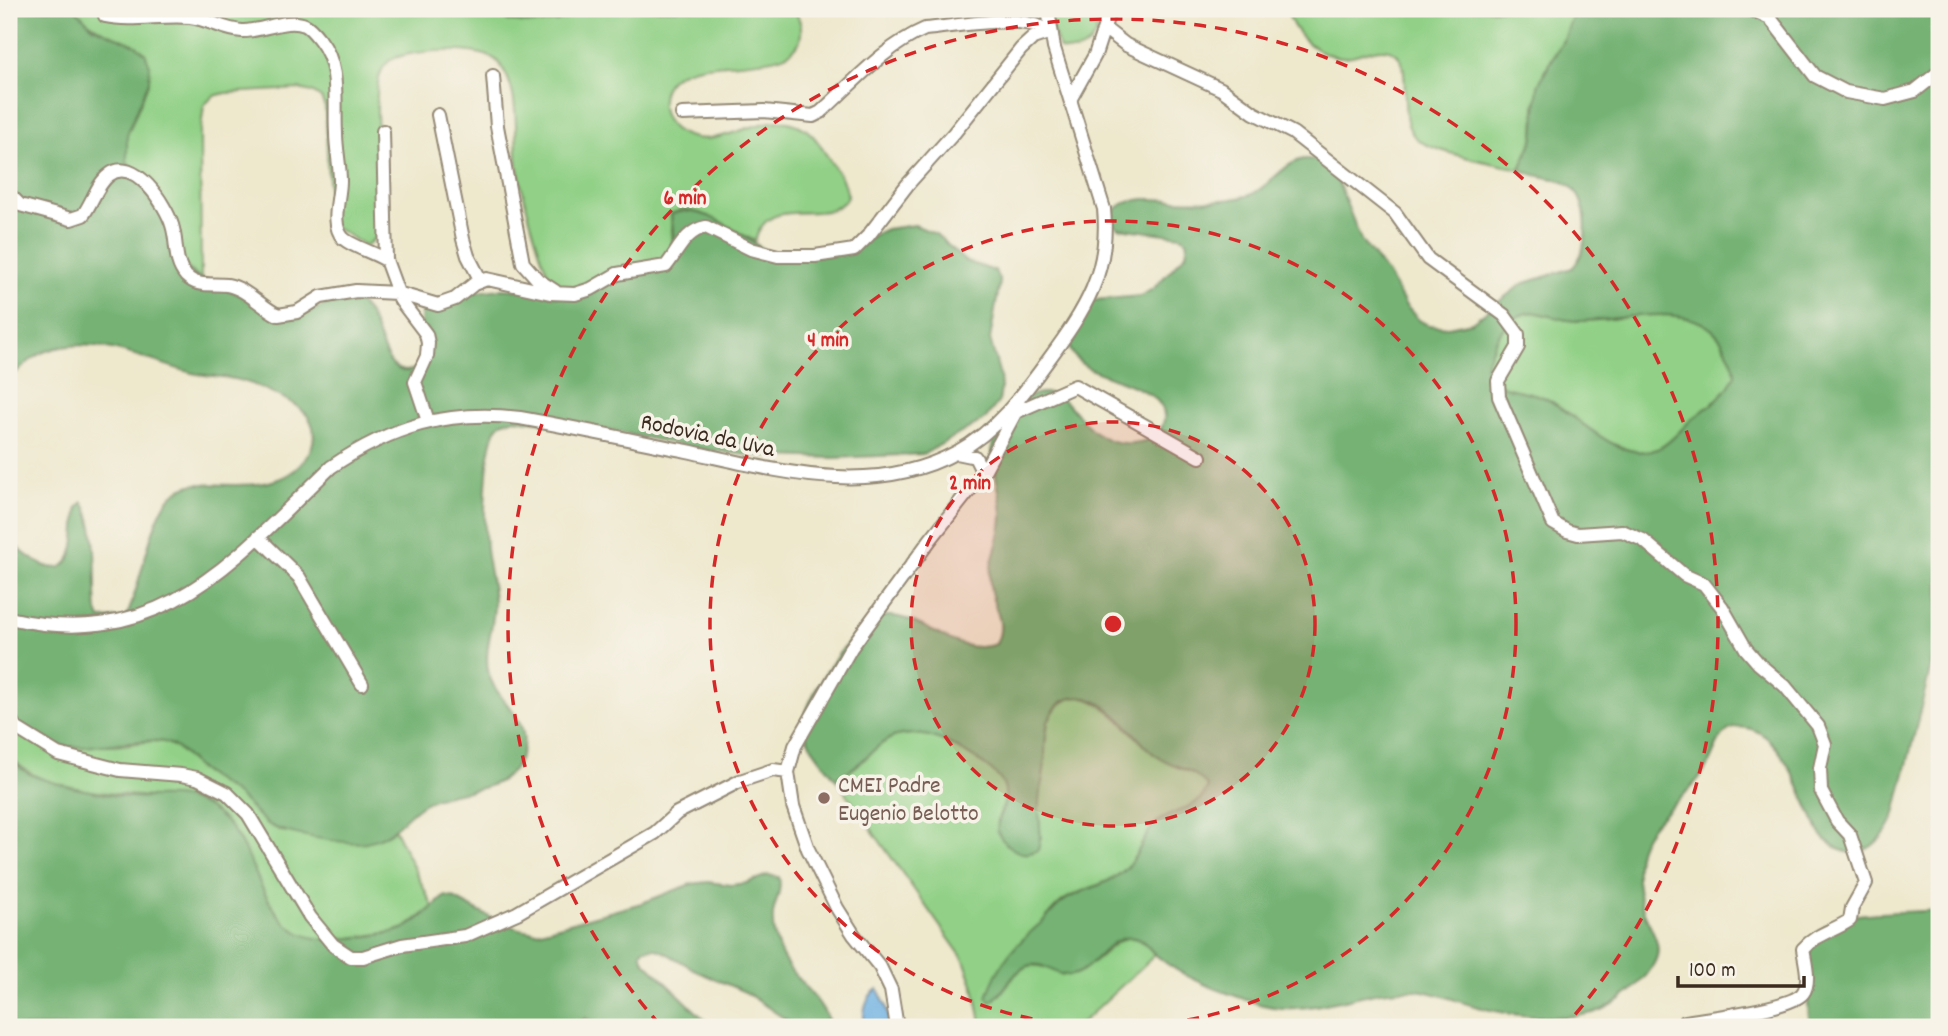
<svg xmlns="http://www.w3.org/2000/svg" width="1948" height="1036" font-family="Dekko,sans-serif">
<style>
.green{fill:#91d086;stroke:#667d52;stroke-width:2}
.forest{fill:#74b273;stroke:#586e48;stroke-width:2;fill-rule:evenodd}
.water{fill:#6db1e3;stroke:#546e80;stroke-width:2}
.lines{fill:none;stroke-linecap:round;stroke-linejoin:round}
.minor-casing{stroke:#948976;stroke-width:16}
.minor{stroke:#fff;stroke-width:12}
.ring{fill:none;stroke:#d62828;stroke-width:3.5;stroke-dasharray:12 9}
.education-dot{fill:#8d6e63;stroke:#f7f3e8;stroke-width:2.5}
.labels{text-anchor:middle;stroke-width:7;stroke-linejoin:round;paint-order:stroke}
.street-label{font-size:24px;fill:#3b2a1e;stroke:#f7f3e8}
.education-label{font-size:24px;fill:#785e54;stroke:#f7f3e8;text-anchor:start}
.centre{fill:#d62828;stroke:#f7f3e8;stroke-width:3.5}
.ring-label{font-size:21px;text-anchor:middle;font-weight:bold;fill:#d62828;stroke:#f7f3e8;stroke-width:7;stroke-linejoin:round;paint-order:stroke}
</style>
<rect width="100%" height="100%" fill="#f7f3e8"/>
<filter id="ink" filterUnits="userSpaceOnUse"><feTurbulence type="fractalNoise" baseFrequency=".0143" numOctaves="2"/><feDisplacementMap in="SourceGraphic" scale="14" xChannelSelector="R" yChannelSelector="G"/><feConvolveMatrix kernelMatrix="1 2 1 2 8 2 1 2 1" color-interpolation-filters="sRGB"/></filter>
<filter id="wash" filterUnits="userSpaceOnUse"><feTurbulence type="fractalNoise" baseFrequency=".00686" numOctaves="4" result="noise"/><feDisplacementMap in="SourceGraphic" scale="28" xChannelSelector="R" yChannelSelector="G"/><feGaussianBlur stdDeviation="1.57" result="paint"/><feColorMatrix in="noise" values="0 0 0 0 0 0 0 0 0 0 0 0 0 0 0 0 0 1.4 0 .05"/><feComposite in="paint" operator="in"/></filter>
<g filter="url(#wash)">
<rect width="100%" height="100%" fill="#eee8cd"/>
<path class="green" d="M75,9H480L512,22H556L593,9H794C799,17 802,24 801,34C798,87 656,36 662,107C663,116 667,123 674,129C713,158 756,112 792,123C811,128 819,143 829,159C838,173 844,179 848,196C828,232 769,189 755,241L700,213L683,209L671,214C670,234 678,242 665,261L573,296C568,293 559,290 555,285C542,272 518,179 517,158C515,127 520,86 497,61C483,46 406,49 389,61C375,72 377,96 377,111C378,149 380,186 380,223L377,236L366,246L333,226L329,201L325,107L321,98L312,92L299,89L226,93L214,96L204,105L200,135L201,280L184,265L127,161V135L149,81L106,33L82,18Z
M1044,9H1101C1099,34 1090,58 1060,49Z
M1287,9H1575L1565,37L1544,72L1535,105L1534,137L1520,169C1497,164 1434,153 1417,139C1393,119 1417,62 1392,51C1378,44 1359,57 1344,57C1318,57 1292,34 1287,9Z
M1533,312C1548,315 1564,321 1580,321C1624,321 1700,297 1724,345C1729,355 1735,364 1735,375C1727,395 1706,408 1690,421C1681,429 1669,445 1657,449C1617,464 1577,413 1543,397C1520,387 1494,394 1485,366C1494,341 1504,315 1533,312Z
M1079,696C1120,707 1132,742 1166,762C1183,772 1195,769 1208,787C1200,809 1173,809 1157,823C1141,837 1138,861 1119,874C1102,887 1078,889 1061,902C1035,924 1017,967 999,996C1022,966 1025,956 1063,975C1071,972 1081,970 1089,965C1115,948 1126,919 1155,955L1077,1027H982L974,987L964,960L835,778C842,775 849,772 854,768C869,757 879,741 897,736C909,733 922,734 934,737C950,742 998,770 1004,785C1009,797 1001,810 997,821L1041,838L1038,805L1048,721C1056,706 1062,700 1079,696Z
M9,729L115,746L152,741L165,742L179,749L198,769L238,795L266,823L281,831L356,842H366L395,830L433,907L405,928L392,932L344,939L319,940L305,938L289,928L277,913L264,892L191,800C147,795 35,797 11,755C7,748 9,737 9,729Z"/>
<path class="forest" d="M9,9H75L93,27L136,45L145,53L150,66L149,81L127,135V161L158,208L176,250L184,265L195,276L292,316C311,314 331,298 350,300C385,303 374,388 418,368C426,348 418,329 422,309L433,302L476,292L501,289L528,290L558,296L658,267L672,250L674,238L671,214C703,201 747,239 773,256L832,255L886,229L915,225L936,234L965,261L995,271L1000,282L990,339L1000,376L1001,389L999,401L985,419L924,454L834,458L748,455L701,449L618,432L515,419C510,420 504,421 500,424C484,439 484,526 486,549C488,566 493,584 494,601C495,625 484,646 488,670C494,704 538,717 519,760C512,777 496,785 478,789C461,793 438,795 422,805C400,820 395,836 366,842C347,845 283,834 268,824C256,816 248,803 237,795C224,785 209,778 198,768C187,758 179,746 164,742C144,737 100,748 75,747C51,747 31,735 9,729V539C23,554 63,589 73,550C77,536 75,521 78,507L83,502C100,529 94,579 97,611L100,619L126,618C140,588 151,515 172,495C179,489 188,485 197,484C238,484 290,494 311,449C315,439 315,428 309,418C299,402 252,382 234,379C220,376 206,376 192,373C151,362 105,339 62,347C35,351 29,363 9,379V215L13,212L9,200Z
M480,9H593C547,25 526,32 480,9Z
M1575,9H1939V633L1895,814C1881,850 1849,869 1820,833C1804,802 1784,733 1746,728C1741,727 1734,727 1729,730C1718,737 1714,754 1708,765C1704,773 1697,781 1690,788C1672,809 1643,826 1638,855C1635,874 1638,895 1644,912C1649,925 1661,942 1657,956C1650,979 1616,1007 1593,1013C1560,1021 1511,1016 1478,1007C1458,1002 1437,992 1416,990C1362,986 1311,1021 1256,1003C1223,992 1184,979 1157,956C1149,950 1146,940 1135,938C1107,933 1096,970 1072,975C1056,978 1045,960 1028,966C1012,971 1005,992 991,1002L987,997C998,962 1016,944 1043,921C1051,914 1057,904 1067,899C1084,889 1104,886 1120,874C1140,860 1142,832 1161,819C1178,809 1201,807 1208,787C1193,765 1164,767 1146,747C1127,726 1100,689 1068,699C1058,702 1051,713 1048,722C1044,738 1046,754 1044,771C1043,781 1039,792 1039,802C1038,819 1043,834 1038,850C1029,854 1022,855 1013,849C979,826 1012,814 1004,787C1000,770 952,743 935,738C923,733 905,733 893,737C877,743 868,758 854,767C849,772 842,774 835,778C825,764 807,746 804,728C800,702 855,622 880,617C918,608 954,660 996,644C1008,619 991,608 990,584C988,561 1002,539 1002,516C1002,490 989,463 993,438C995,426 1002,420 1011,412C1022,402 1030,392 1046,393C1078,395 1084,452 1140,442C1150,440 1160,434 1163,424C1175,389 1103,379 1085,366C1073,358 1069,349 1066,336L1082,306L1095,300L1141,296L1154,288L1186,254L1188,242L1181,236L1119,228L1113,224L1111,216C1119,202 1129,201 1145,199C1173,199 1227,205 1252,194C1270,186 1285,161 1305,159C1319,158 1329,167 1336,177L1361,240L1387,273L1406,306L1419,320L1428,325L1448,327L1472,322L1522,284L1572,268C1591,251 1591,197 1567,184C1553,176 1534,178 1520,169L1534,138L1538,85L1565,37ZM1533,312C1548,315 1564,321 1580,321C1624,321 1700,297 1724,345C1729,355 1735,364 1735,375C1727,395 1706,408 1690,421C1681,429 1669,445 1657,449C1616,464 1577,413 1543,397C1520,387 1494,394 1485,366C1494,341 1504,315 1533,312Z
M9,753C13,758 17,765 22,769C36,782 109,796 130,797C150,798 174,794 193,801C275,828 241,956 351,938C368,936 387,935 403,929C419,922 432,907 445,896L453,898C480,911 507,930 537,932L642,903L691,884L708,882L731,885L746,883L768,875L779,877C782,891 775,901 773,914C772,925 774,936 778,947C789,978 820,994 829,1023L827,1027H797L745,992L701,973L664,952L654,948L644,949L641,953L644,961L712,1027H604L585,1018L575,1027H9V851L13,832L9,818Z
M1939,910V1027H1810C1807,1000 1801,941 1827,924C1847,910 1912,913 1939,910Z"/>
<path class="water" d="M878,989L886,1006L891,1027H865C862,1013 865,996 878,989Z"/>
</g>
<g filter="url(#ink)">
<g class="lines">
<g class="minor-casing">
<path id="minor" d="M1750,9L1770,18L1815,76L1846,92L1885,99L1915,91L1939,72
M105,16C133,22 162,14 190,17C208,19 224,30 242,31C261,32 287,17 305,25C311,28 316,35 320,40C341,67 334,101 336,133C336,149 340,165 340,181C340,198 330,224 343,238C349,245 375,253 386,260
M1104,28L1126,45L1221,89L1254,113L1293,133L1395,213L1428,259L1504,315L1518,334V347L1498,381L1499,397L1553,523L1567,531L1578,534L1622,531L1643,540L1684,575L1704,584L1722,607L1746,649L1759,664L1785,686L1818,726L1825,744L1820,768L1821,791L1837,821L1850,835L1866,883L1852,908L1850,920C1834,931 1816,934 1803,949C1805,962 1811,982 1803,993C1791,1009 1707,1018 1685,1022
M493,76L497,126L523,263L538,280L555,291
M1071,98L1095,55L1110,9
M682,114L764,111L813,116L821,112C854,82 885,46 925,29C961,26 1020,12 1051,32
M438,115L463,239L468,256L481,281
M383,131L386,260L401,301L426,334L428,343L427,356L415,382L428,421
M9,194L20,205L71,219L83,215C92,203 97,184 109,175C134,155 166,205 172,225C178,243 173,261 186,276C198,288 212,283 227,285C246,288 261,307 278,315L297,312L321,297L356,291L397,293L438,305L455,299L474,284L487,279L550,293L575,294L591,289L617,274L666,266C679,250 685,231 706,227L751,249L778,256H815L854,250L868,236L908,184L954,133L1021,49L1033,38L1051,32
M1016,412L1075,386L1200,457
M956,453L975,457L983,473
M258,537L299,577L362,684
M9,618C161,653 232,562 331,467C390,427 448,409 520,418C576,428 631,440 687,451C775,470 871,499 957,452C996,431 1023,395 1049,359C1085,310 1110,272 1104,209L1054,48L1048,9
M9,717L16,728L58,754L120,770L181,775L197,778L227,793L248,814L310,917L333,945L351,957H363L402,945L465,936L517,913L655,833L677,813L740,781L773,770L788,772
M897,1027L891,990L880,967L854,935L837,908L808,849L793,806L788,772L795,746L851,648L930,540L983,473L1019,406"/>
</g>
<use href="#minor" class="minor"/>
</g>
</g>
<circle cx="1113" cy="624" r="202" fill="#d62828" fill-opacity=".12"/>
<g class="ring">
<circle cx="1113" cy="624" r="202"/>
<circle cx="1113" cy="624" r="403"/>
<path d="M660 1025A605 605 0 1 1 1566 1025"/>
</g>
<circle class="education-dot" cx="824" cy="798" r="7"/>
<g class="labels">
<g class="street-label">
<text transform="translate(708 434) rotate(12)" y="8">Rodovia da Uva</text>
</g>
<g class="education-label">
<text x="838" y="792">CMEI Padre<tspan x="838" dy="28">Eugenio Belotto</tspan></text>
</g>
</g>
<circle cx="1113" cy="624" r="10" class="centre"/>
<g class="ring-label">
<text x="685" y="204">6 min</text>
<text x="828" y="346">4 min</text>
<text x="970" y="489">2 min</text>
</g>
<rect width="1948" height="1036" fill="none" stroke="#f7f3e8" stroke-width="35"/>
<path d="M1678 976v10h126v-10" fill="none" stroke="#3b2a1e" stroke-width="3.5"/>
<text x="1689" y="976" font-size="21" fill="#3b2a1e" stroke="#f7f3e8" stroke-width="5" paint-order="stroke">100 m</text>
</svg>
